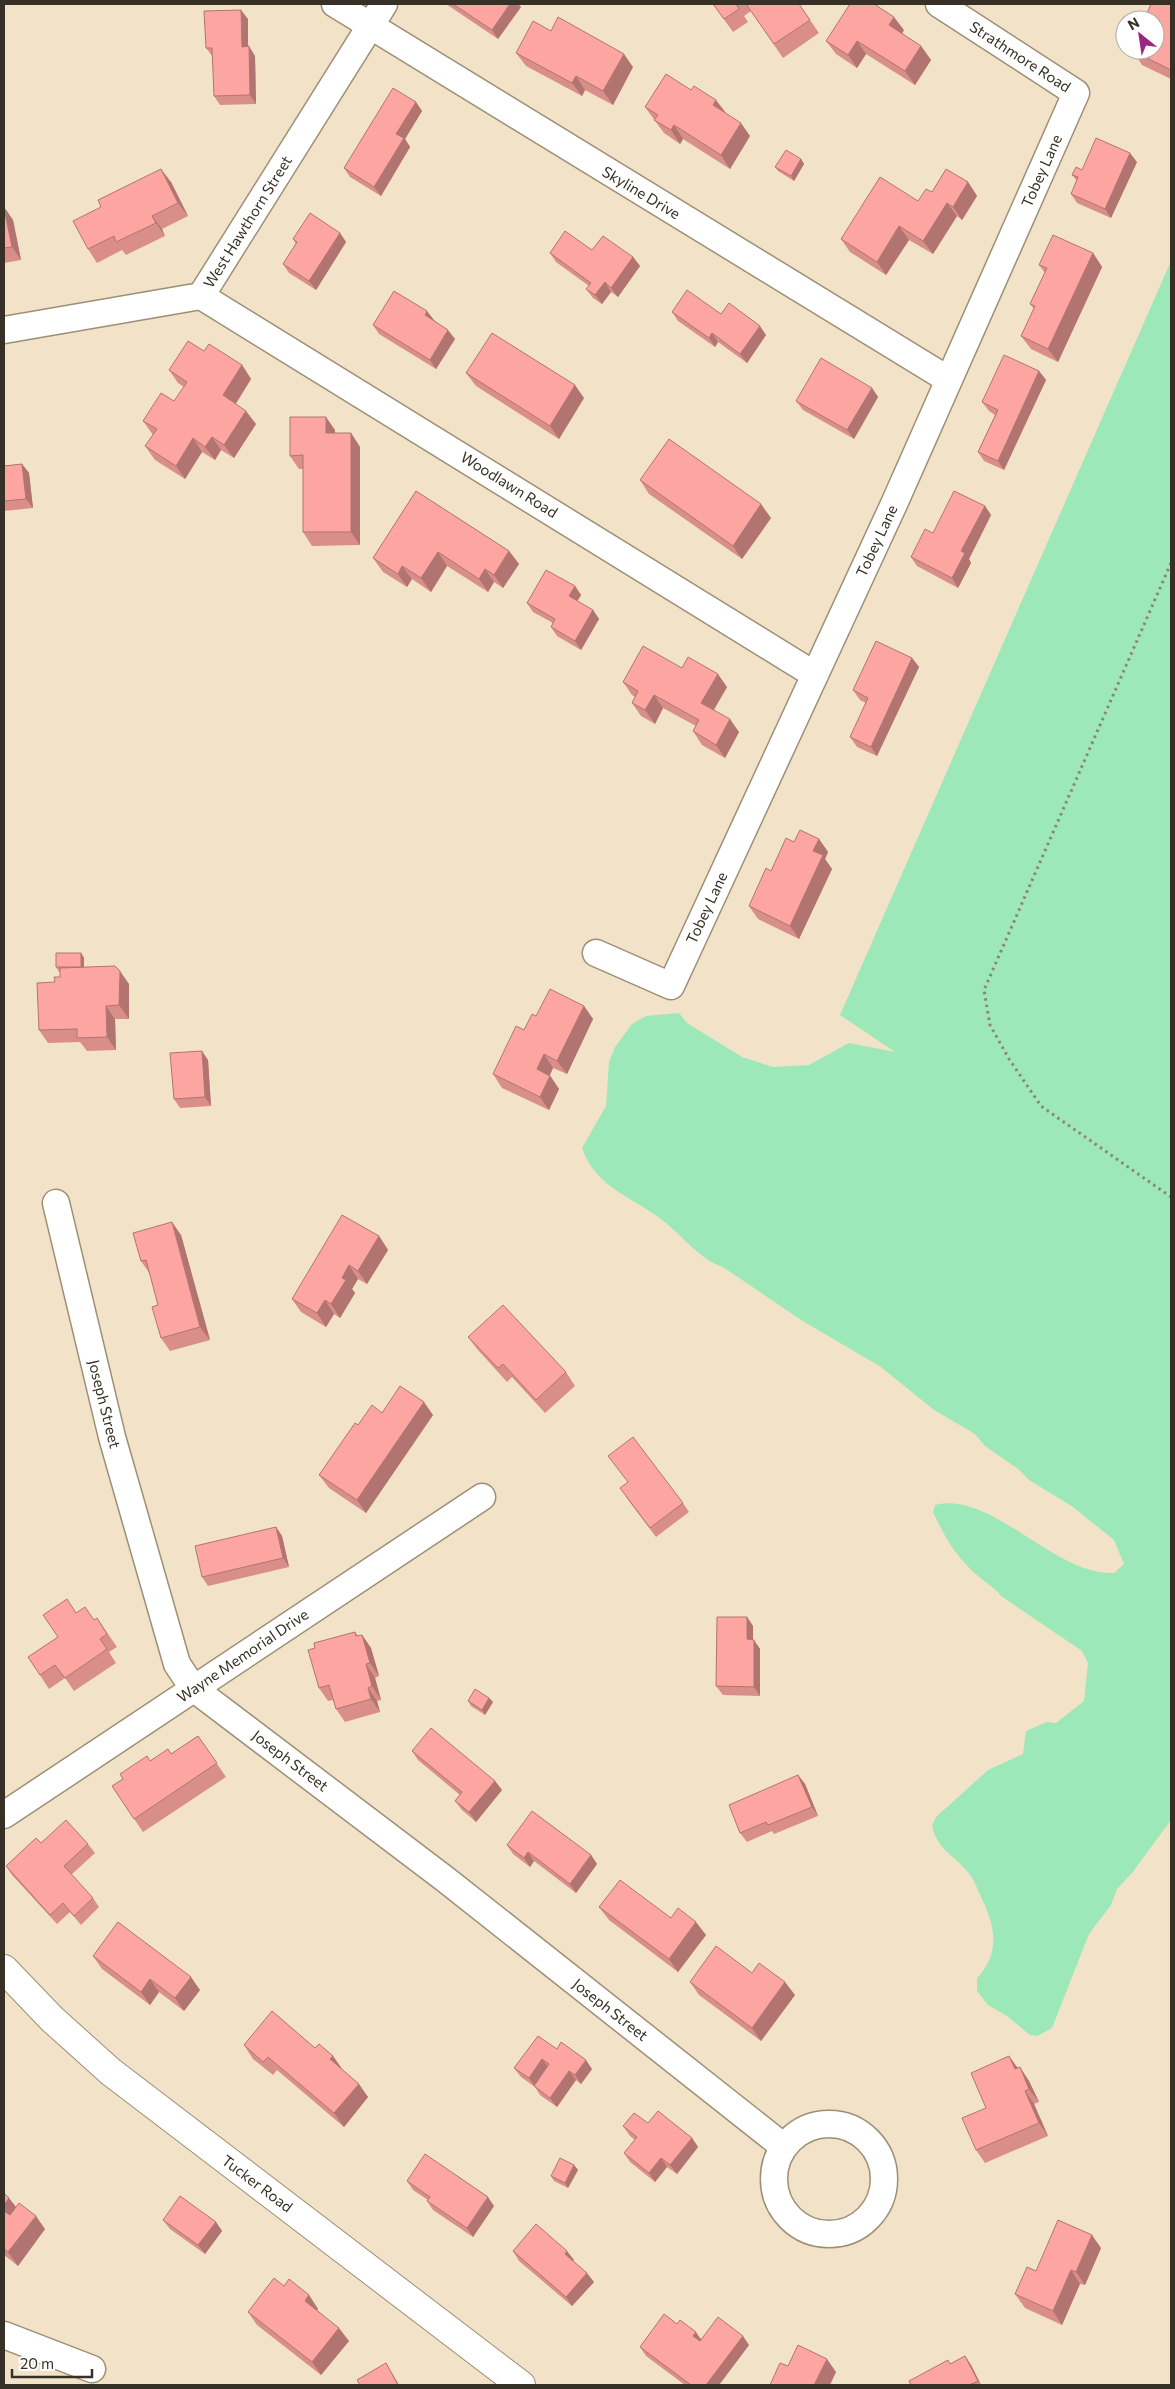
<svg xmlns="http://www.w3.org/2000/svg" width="1175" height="2389" font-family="Commissioner,sans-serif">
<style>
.green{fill:#9de8b8}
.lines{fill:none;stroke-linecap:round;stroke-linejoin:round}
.minor-casing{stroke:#9c8f75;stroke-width:29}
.secondary-casing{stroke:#9c8f75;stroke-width:30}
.path{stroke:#8e8472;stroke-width:3;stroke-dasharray:2.5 4;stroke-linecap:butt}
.minor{stroke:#fff;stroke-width:26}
.secondary{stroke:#fff;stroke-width:28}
.wall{fill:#da8e8a}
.shaded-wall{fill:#b17471}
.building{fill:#fda5a1;stroke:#b17471}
.labels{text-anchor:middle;stroke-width:5;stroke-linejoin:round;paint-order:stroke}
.street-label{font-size:15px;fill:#363026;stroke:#fff}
</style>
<rect width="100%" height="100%" fill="#f2e3c8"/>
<path class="green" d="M1171,261V1820L1132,1873L1117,1889L1111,1905L1089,1934L1052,2028L1037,2036L1030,2035L1007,2016L988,2005L977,1991V1978C1001,1953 995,1925 981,1897C978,1891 975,1882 971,1876C957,1856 938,1852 932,1826L936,1817L988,1770L1023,1754L1026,1731L1047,1722L1056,1723L1084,1701L1088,1663L1082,1651L1001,1596C994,1587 986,1583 978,1576C956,1557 945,1538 933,1512L935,1505C992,1490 1054,1576 1114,1573L1124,1564L1114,1540L1073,1507L1029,1480L1018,1469L985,1446L975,1434L934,1410L881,1367L801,1320L723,1267C701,1260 684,1238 666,1223C636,1198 596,1189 582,1148L606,1106L609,1062L615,1047L632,1024L646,1016L679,1013L687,1023L742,1057L773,1067L809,1065L849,1043L895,1052L840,1015Z"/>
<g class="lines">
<g class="minor-casing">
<path id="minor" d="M335,4L949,380
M201,296L815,675
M4,330L201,296L384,4
M596,953L671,986L894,504L1076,93L939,4
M56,1203L112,1437L177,1664L193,1688L445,1879L784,2147
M4,1815L482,1497
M774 2179a55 55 0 1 1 110 0a55 55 0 1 1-110 0Z
M4,2335L92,2369"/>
</g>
<g class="secondary-casing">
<path id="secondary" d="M4,1969L52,2019L111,2072L521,2385"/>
</g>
<path class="path" d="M1171,563L984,990L990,1025L1009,1059L1041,1106L1171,1197"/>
<use href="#minor" class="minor"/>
<use href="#secondary" class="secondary"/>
</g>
<path class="wall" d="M446,4H518L521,7L498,39Z
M713,4H799L819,33L783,58L751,11L744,16L748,22L733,32Z
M1171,4V79L1142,65L1133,51Z
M248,19V47L255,56L256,104L220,105L214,96L213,57L206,48Z
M904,30L902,34L921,46L931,60L915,85L866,54L857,68L836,54L826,41Z
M551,31L633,67L613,105L585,90L582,96L526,66L516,53Z
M416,102L422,111L405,139L410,147L381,196L350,177L344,168Z
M645,107L726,113L750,136L730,169L683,139L680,144L664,133Z
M801,159L804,164L794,181L778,171L775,167Z
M1137,162L1111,218L1077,203L1071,194L1077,181L1072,175L1082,170Z
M171,182L188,216L162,229L165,236L126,255L122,250L97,263L88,249Z
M968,182L977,196L962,220L957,216L933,254L909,240L886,275L850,252L841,239L918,201L932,192Z
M4,207L13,220L21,260L4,263Z
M340,233L346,242L316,290L289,273L283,264L296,244L293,239Z
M592,250L633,257L640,266L618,297L611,292L602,304L593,298L586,289L589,286L556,262L550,253Z
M1093,253L1102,267L1058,362L1031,349L1021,336L1034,309L1030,304L1045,273L1039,265Z
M672,312L721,314L766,335L747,363L718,342L715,347L678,321Z
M434,320L455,339L436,369L379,334L373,325Z
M204,351L242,365L251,379L236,404L256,424L234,458L221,450L215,460L202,452L185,479L155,460L145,446L153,435L143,421L174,401L184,387L178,383L169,370Z
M1039,371L1046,380L1004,470L984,461L978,452L995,415L989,411L982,402Z
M466,373L584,398L559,439L476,386Z
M872,388L878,397L854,439L803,410L796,401Z
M335,430V433H351L360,447V545L312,546L303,532V469H299L290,456Z
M22,464L29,473L33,508L4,511V466Z
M640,480L771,518L742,559L649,494Z
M416,491L509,551L519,564L503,588L494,582L488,592L447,566L431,592L412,579L407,587L383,572L373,558Z
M985,506L991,515L969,559L971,563L958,588L917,566L911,557L933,533Z
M575,586L581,595L577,601L593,610L599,619L581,650L557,636L551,627L553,623L533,612L527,603Z
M912,658L919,667L877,756L857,747L850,737L866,703L860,700L853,690Z
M682,668L727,687L714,710L739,732L725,758L702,745L693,731L696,726L663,708L655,724L641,716L632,703L635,697L632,695L623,682Z
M819,839L828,852L825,859L832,869L799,939L758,919L749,906L771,871L794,842Z
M81,953L84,958V967L129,984V1019H115L116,1050L87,1051L80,1042L48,1043L39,1030L55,982L60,977V972H59L56,967Z
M584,1006L593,1019L567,1074L553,1068L550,1075L559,1089L549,1110L502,1088L493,1074L524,1030L536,1016Z
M208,1060L211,1106L180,1108L174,1099Z
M181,1235L210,1340L170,1351L161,1338L158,1305L150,1274L141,1261Z
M379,1236L388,1250L367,1284L358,1279L352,1289L355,1293L340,1318L334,1314L326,1327L301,1312L292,1299Z
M468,1337L566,1372L575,1386L545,1413L512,1377L507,1382L478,1350Z
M382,1413L433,1415L366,1513L329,1488L319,1475Z
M627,1483L683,1503L689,1512L656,1537L626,1497Z
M276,1527L282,1536L289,1567L208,1586L202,1577Z
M76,1613L94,1620L97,1618L117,1647L109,1652L116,1663L74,1691L65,1678L49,1689L28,1657L58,1637Z
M747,1617L753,1626V1640L760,1649V1696L723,1695L716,1686Z
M355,1632L358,1636L362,1635L371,1648L379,1676L375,1678L381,1700L377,1701L380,1712L345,1722L336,1709L333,1700L328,1701L319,1688L315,1648Z
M489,1698L493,1702L485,1715L471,1706L468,1701Z
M198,1736L226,1777L143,1832L112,1786L150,1761L171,1754Z
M412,1751L495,1781L502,1790L476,1822L462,1810L455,1801L460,1795L418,1760Z
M798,1775L805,1784L818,1816L774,1834L772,1831L747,1842L740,1833Z
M41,1843L88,1844L95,1853L71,1875L93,1898L99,1907L81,1925L70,1912L57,1924L12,1875L6,1866Z
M507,1845L591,1855L597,1864L576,1893L534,1861L530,1867L513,1854Z
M599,1907L706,1935L678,1972L609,1920Z
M93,1956L200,1990L184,2011L159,1992L150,2005L102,1969Z
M690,1982L795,1995L761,2041L699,1995Z
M244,2045L315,2048L333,2056L342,2069L368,2097L344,2127L277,2070L273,2075L253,2059Z
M557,2049L592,2069L581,2084L576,2080L557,2107L540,2095L535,2087L521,2077L514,2068Z
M1009,2056L1018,2068L1029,2081L1039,2102L1034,2104L1048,2136L985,2163L976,2150L986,2108Z
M648,2123L692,2138L698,2147L677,2174L667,2167L655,2182L630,2162L624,2153L635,2140L630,2136L623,2126Z
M574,2165L578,2170L568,2188L554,2181L551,2176Z
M407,2181L494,2206L473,2237L433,2210L427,2201L428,2200L413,2190Z
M4,2193L16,2207L45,2229L18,2266L4,2255Z
M163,2220L216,2222L222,2231L205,2254L170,2229Z
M1101,2248L1085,2285L1080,2284L1062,2325L1025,2308L1015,2294L1036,2271Z
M513,2251L574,2260L573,2261L594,2282L572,2306L519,2261Z
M284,2286L309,2295L318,2309L317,2310L349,2341L321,2375L257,2325L248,2312Z
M677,2324L701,2339L749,2345L719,2385H685L646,2356L640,2347Z
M965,2356L971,2365L981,2385H911Z"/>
<path class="shaded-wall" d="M510,4H518L521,7L498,39L492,30Z
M241,10L248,19V56L242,47Z
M894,17L904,30L898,39L889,25Z
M857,41L866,54L857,68L848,55Z
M249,46L255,56L256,104L250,95Z
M921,46L931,60L915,85L905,71Z
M624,54L633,67L613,105L603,91Z
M576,76L585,90L582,96L572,83Z
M716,100L726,113L713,105Z
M416,102L422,111L405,139L410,147L381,196L374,187L396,134Z
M741,123L750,136L730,169L721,155Z
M674,125L683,139L680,144L671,130Z
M1130,153L1137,162L1111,218L1105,209Z
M801,159L804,164L794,181L791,176Z
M161,169L171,182L188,216L178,203Z
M968,182L977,196L962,220L953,207Z
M947,203L957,216L933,254L923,241Z
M4,207L13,220L21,260L12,247Z
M152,216L162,229L165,236L156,223Z
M899,226L909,240L886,275L877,262Z
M340,233L346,242L316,290L309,281Z
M1093,253L1102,267L1058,362L1048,349Z
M633,257L640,266L618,297L611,288Z
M605,282L611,292L602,304L595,295Z
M427,311L434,320L431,324L425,315Z
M760,326L766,335L747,363L740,354Z
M448,330L455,339L436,369L430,360Z
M712,333L718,342L715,347L709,338Z
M242,365L251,379L232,409L223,395Z
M1039,371L1046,380L1004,470L998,461Z
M575,385L584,398L559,439L550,426Z
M872,388L878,397L854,439L847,430Z
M246,411L256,424L234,458L224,445Z
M326,417L335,430V447L326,433Z
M351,433L360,447V545L351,532Z
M212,437L221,450L215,460L205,447Z
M193,438L202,452L185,479L176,466Z
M22,464L29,473L33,508L26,499Z
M761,504L771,518L742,559L733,546Z
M985,506L991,515L969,559L971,563L958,588L952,578L961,551Z
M509,551L519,564L503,588L494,575Z
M438,552L447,566L431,592L421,578Z
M402,566L412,579L407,587L398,574Z
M485,569L494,582L488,592L479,579Z
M575,586L581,595L575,605L569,596Z
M593,610L599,619L581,650L575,641Z
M912,658L919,667L877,756L871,747Z
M718,674L727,687L710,716L701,703Z
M654,695L663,708L655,724L645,710Z
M730,719L739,732L725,758L716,745Z
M819,839L828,852L825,859L832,869L799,939L790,926L813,851Z
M81,953L84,958V972L81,967Z
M120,971L129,984V1019L119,1005Z
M106,1006L115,1019L116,1050L107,1037Z
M584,1006L593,1019L567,1074L557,1061Z
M202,1051L208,1060L211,1106L205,1097Z
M544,1054L553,1068L546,1083L537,1069Z
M550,1076L559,1089L549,1110L540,1097Z
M172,1222L181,1235L210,1340L200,1327Z
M379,1236L388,1250L367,1284L358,1271Z
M349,1265L358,1279L352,1289L355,1293L340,1318L331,1304L342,1278Z
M325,1300L334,1314L326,1327L317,1313Z
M424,1402L433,1415L366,1513L357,1500Z
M276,1527L282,1536L289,1567L283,1558Z
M747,1617L753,1626V1649L747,1639Z
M362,1635L371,1648L379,1676L370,1663Z
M754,1640L760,1649V1696L754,1687Z
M366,1664L375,1678L381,1700L372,1686Z
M368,1688L377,1701L380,1712L371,1699Z
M489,1698L493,1702L485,1715L482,1710Z
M798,1775L805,1784L818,1816L812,1807Z
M495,1781L502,1790L476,1822L469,1812Z
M528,1852L534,1861L530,1867L524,1858Z
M591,1855L597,1864L576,1893L570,1884Z
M696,1922L706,1935L678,1972L669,1959Z
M191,1977L200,1990L184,2011L175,1998Z
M150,1979L159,1992L150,2005L141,1992Z
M785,1982L795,1995L761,2041L752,2028Z
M333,2056L342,2069L339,2073L330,2059Z
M1009,2056L1018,2069H1015Z
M542,2059L549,2068L535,2087L529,2078Z
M586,2060L592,2069L581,2084L575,2075Z
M1020,2067L1029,2081L1039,2102L1029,2089Z
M569,2071L576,2080L557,2107L550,2098Z
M359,2084L368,2097L344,2127L334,2113Z
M1025,2091L1034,2104L1048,2136L1039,2123Z
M692,2138L698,2147L677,2174L670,2165Z
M661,2158L667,2167L655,2182L649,2173Z
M574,2165L578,2170L568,2188L565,2183Z
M488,2197L494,2206L473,2237L467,2228Z
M9,2198L19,2211L10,2222L4,2213V2205Z
M36,2216L45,2229L18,2266L8,2252Z
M216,2222L222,2231L205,2254L198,2245Z
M1092,2235L1101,2248L1085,2285L1076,2272Z
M567,2251L574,2260L571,2263L565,2254Z
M1071,2270L1080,2284L1062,2325L1053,2311Z
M587,2273L594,2282L572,2306L566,2297Z
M309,2295L318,2309L314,2314L305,2301Z
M339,2328L349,2341L321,2375L312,2362Z
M696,2332L702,2341L699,2345L693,2336Z
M743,2336L749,2345L719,2385H706Z
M965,2356L971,2365L981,2385L978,2381Z
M827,2359L836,2372L830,2385H814Z
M386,2363L392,2373L399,2385H398Z"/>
<path class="building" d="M453,4H510L492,30Z
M713,4H736L739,9L724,19Z
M746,4H799L810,20L774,44Z
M850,4H874L894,17L889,25L921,46L905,71L857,41L848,55L826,41Z
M1151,4H1171V70L1133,51V50H1155V20H1144Z
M241,10L242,47L249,46L250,95L214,96L212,48H206L204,11Z
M558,17L624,54L603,91L576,76L572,83L516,53L533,21L551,31Z
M666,74L691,90L694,86L716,100L713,105L741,123L721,155L674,125L671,130L654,120L658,115L645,107Z
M393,88L416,102L396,134L404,138L374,187L344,168Z
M1096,138L1130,153L1105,209L1071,194L1078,177L1072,175L1076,167L1082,170Z
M786,150L801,159L791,176L775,167Z
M161,169L178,203L152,216L156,223L116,242L114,236L88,249L73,221L101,207L98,200Z
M946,169L968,182L953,207L947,203L923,241L899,226L877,262L841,239L880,177L918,201L926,189L932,192Z
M4,208L12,247L4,248Z
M310,213L340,233L309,281L283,264L297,242L293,239Z
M565,231L592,250L603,236L633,257L611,288L605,282L595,295L586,289L591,283L550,253Z
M1053,235L1093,253L1048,349L1021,336L1035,306L1030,304L1047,268L1039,265Z
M687,290L721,314L729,303L760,326L740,354L712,333L709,338L672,312Z
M394,291L427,311L425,315L448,330L430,360L373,325Z
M492,333L575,385L550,426L466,373Z
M188,341L204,351L209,344L242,365L223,395L246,411L224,445L212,437L205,447L193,438L176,466L145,446L157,429L143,421L161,393L174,401L187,382L169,370Z
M1004,355L1039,371L998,461L978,452L998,410L982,402Z
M821,358L872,388L847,430L796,401Z
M290,417H326V433H351V532H303V455L290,456Z
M669,439L761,504L733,546L640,480Z
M22,464L26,499L4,501V466Z
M416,491L509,551L494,575L485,569L479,579L438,552L421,578L402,566L398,574L373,558Z
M954,491L985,506L961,551L965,553L952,578L911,557L925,529L933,533Z
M546,570L575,586L569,596L593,610L575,641L551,627L555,619L527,603Z
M876,641L912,658L871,747L850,737L868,698L853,690Z
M643,646L682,668L688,657L718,674L701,703L730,719L716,745L693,731L699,720L654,695L645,710L632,703L638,691L623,682Z
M800,830L819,839L813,851L823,855L790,926L749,906L766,868L771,871L786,838L794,842Z
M56,953H81V967H56Z
M115,966L120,971L119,1005L106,1006L107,1037L77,1038V1029L39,1030L37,983L55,982L54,977H60V968Z
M550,989L584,1006L557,1061L544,1054L537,1069L550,1076L540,1097L493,1074L516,1026L524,1030L532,1014L536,1016Z
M202,1051L205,1097L174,1099L170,1053Z
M342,1215L379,1236L358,1271L349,1265L342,1278L346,1280L331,1304L325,1300L317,1313L292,1299Z
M172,1222L200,1327L161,1338L152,1307L158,1305L146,1260L141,1261L133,1233Z
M503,1305L566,1372L536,1400L503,1364L498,1368L468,1337Z
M400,1386L424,1402L357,1500L319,1475L355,1423L358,1425L372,1405L382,1413Z
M633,1437L683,1503L650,1528L620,1488L628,1482L608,1456Z
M276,1527L283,1558L202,1577L195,1546Z
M67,1599L76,1613L85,1607L94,1620L97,1618L107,1634L100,1639L107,1649L65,1678L55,1665L40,1675L28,1657L58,1637L43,1615Z
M717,1617H747V1639L754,1640V1687L716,1686Z
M355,1632L356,1636L362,1635L370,1663L366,1664L372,1686L368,1688L371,1699L336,1709L329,1685L319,1688L308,1650L315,1648L314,1643Z
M475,1689L489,1698L482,1710L468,1701Z
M431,1728L495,1781L469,1812L455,1801L462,1792L412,1751Z
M198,1736L217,1763L134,1819L112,1786L123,1779L120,1774L147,1756L150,1761L168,1749L171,1754Z
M798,1775L812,1807L768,1825L766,1822L740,1833L729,1805Z
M532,1811L591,1855L570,1884L528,1852L524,1858L507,1845Z
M66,1820L88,1844L64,1866L93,1898L74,1916L63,1903L50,1915L6,1866L36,1838L41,1843Z
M620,1880L671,1918L678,1908L696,1922L669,1959L599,1907Z
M118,1922L191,1977L175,1998L150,1979L141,1992L93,1956Z
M716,1946L752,1973L759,1963L785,1982L752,2028L690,1982Z
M272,2011L315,2048L319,2044L333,2056L330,2059L359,2084L334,2113L268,2057L263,2062L244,2045Z
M538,2036L557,2049L561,2042L586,2060L575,2075L569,2071L550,2098L534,2086L549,2064L542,2059L529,2078L514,2068Z
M1009,2056L1015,2069L1020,2067L1029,2089L1025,2091L1039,2123L976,2150L962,2118L986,2108L971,2073Z
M658,2111L692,2138L670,2165L661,2158L649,2173L624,2153L637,2137L623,2126L634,2113L648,2123Z
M425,2154L488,2197L467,2228L427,2201L430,2197L407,2181Z
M560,2158L574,2165L565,2183L551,2176Z
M4,2193L9,2198L4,2205Z
M180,2196L216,2222L198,2245L163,2220Z
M19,2203L36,2216L8,2252L4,2249V2211L10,2215Z
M1058,2220L1092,2235L1076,2272L1071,2270L1053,2311L1015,2294L1027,2267L1036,2271Z
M536,2224L567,2251L565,2254L587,2273L566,2297L513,2251Z
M274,2278L284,2286L289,2279L309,2295L305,2301L339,2328L312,2362L248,2312Z
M664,2314L677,2324L680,2320L696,2332L693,2336L700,2341L718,2317L743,2336L706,2385H691L640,2347Z
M798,2345L827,2359L814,2385H807L804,2384V2385H770L780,2363L788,2366Z
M965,2356L978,2381L969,2385H911L909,2381L948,2360L950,2364Z
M386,2363L398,2385H360L357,2380Z"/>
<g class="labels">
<g class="street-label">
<text transform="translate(1020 57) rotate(33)" y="5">Strathmore Road</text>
<text transform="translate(1042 171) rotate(-66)" y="5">Tobey Lane</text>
<text transform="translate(641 193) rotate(31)" y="5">Skyline Drive</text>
<text transform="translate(248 222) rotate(-58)" y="5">West Hawthorn Street</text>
<text transform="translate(509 485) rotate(32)" y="5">Woodlawn Road</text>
<text transform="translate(877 541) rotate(-65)" y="5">Tobey Lane</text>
<text transform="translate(707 908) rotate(-65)" y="5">Tobey Lane</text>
<text transform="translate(104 1404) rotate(76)" y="5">Joseph Street</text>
<text transform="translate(243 1656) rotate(-34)" y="5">Wayne Memorial Drive</text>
<text transform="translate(290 1761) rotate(37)" y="5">Joseph Street</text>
<text transform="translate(610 2010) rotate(38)" y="5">Joseph Street</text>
<text transform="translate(257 2184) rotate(37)" y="5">Tucker Road</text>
</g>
</g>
<rect width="1175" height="2389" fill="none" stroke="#363026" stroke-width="10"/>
<g transform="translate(1140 35) rotate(330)"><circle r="24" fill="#ffffff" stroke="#afaca8"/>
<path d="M0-4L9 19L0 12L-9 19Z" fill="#9b2682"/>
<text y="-8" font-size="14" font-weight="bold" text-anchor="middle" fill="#363026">N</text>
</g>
<path d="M12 2369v8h80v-8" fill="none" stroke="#363026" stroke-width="2.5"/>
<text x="20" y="2369" font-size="15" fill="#363026" stroke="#ffffff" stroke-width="4" paint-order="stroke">20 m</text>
</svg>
